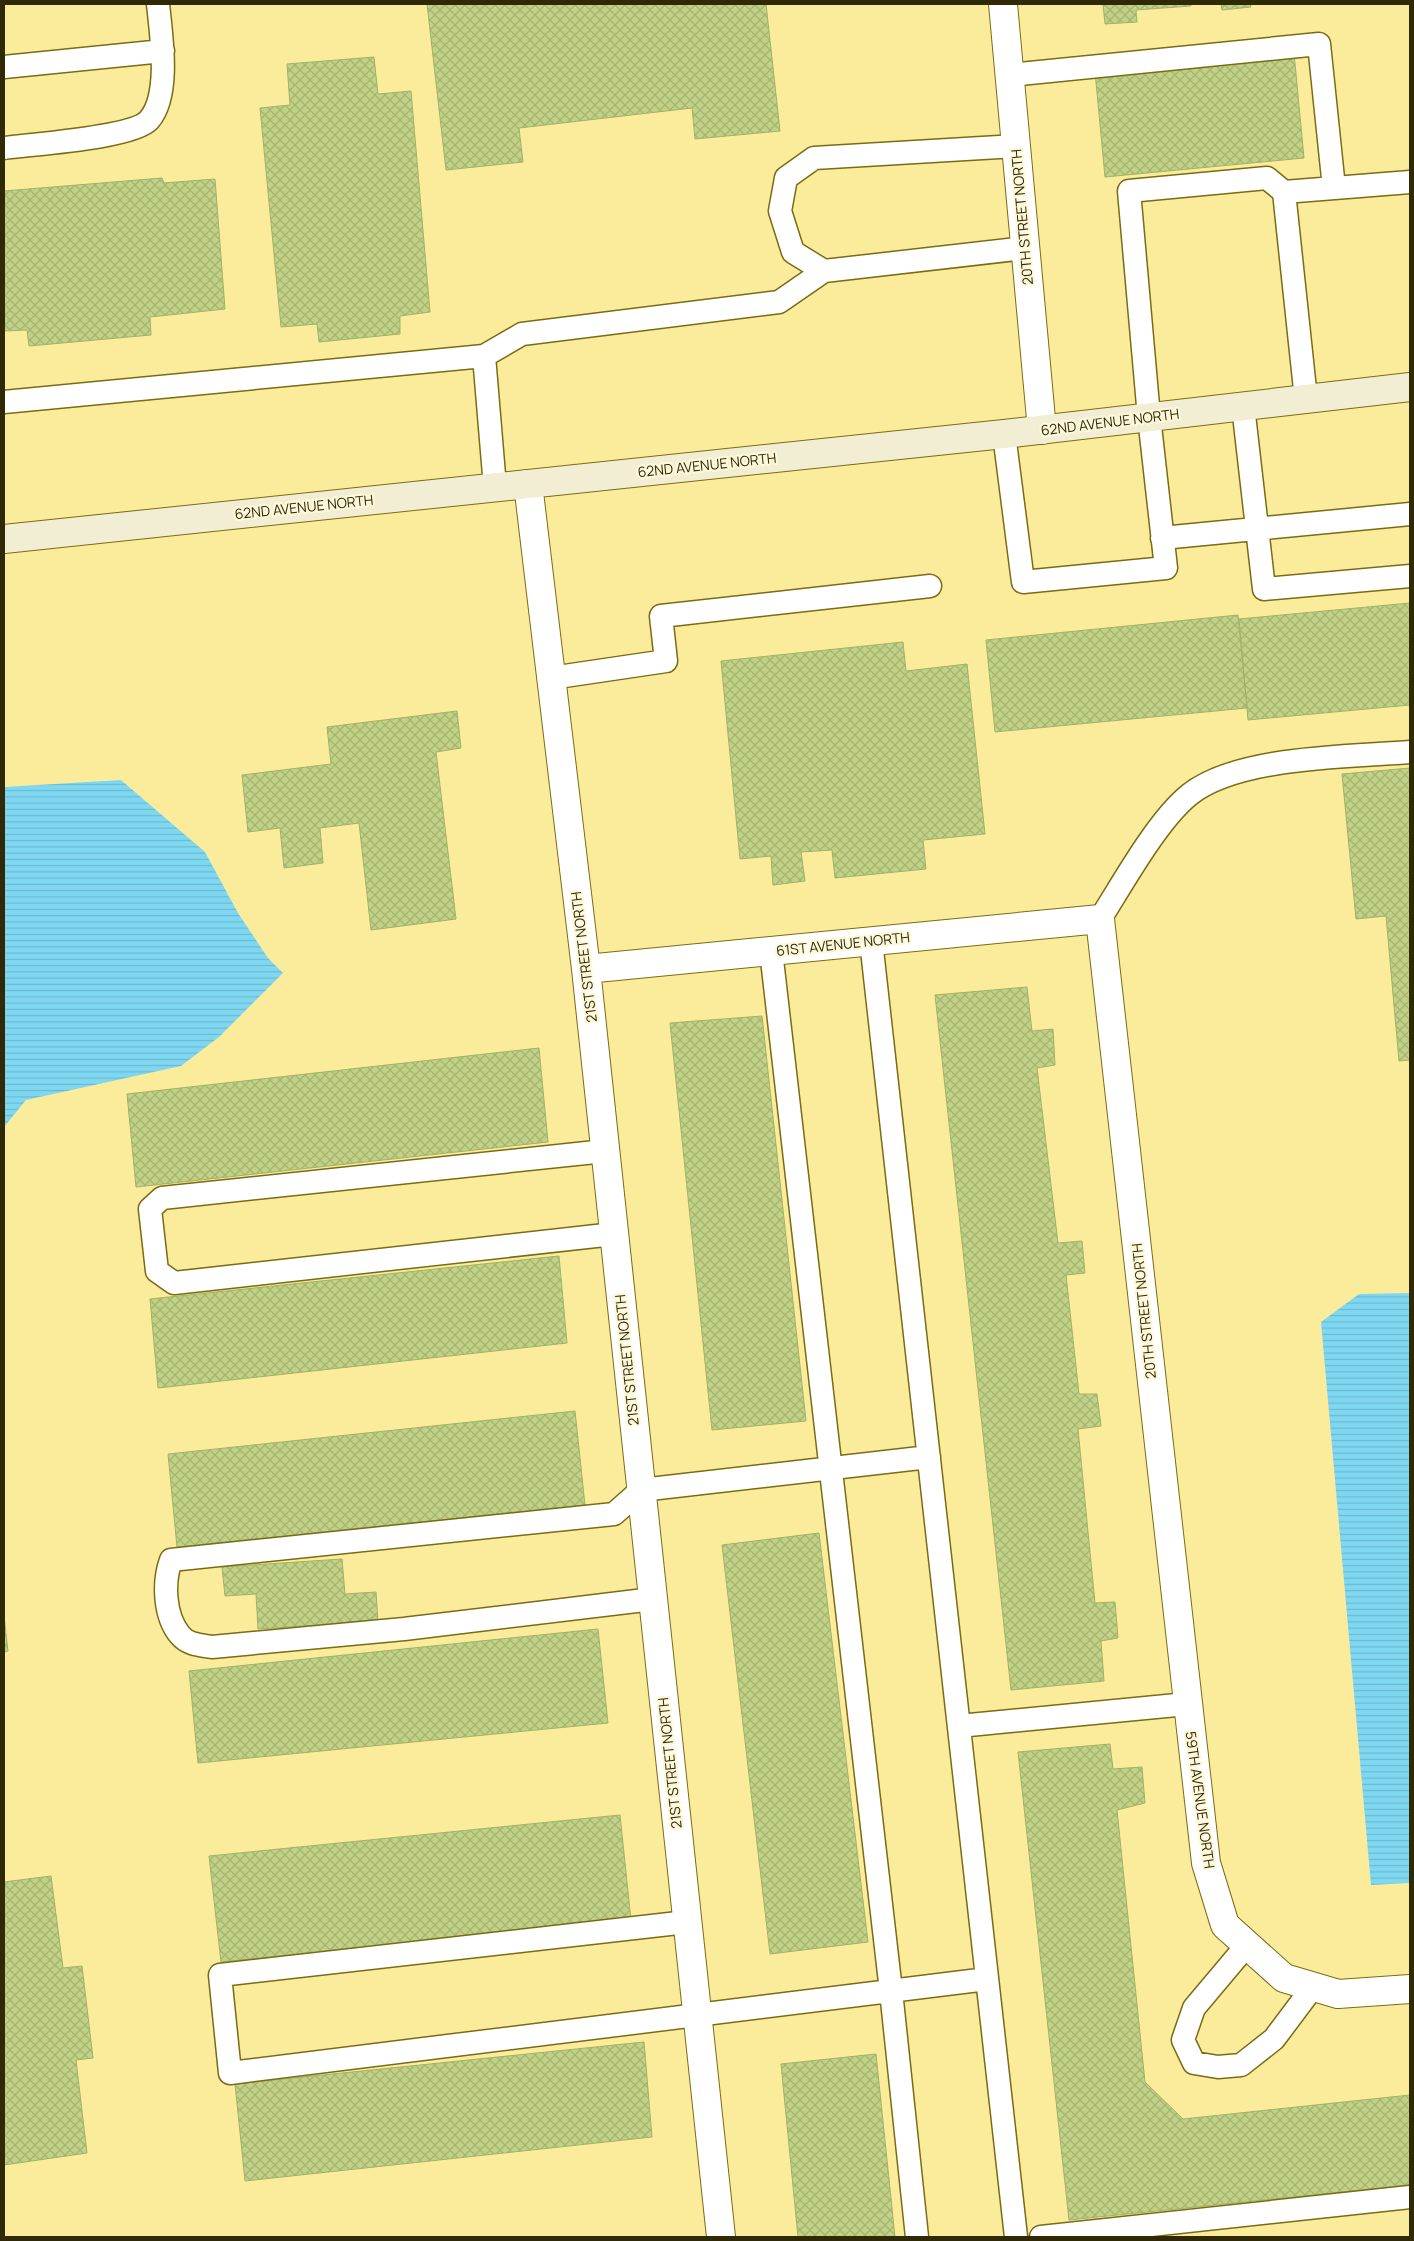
<svg xmlns="http://www.w3.org/2000/svg" width="1414" height="2241" font-family="Manrope,sans-serif">
<style>
.water{fill:url(#water-rules)}
.building{fill:url(#building-cross-hatch);stroke:#a1b267}
.lines{fill:none;stroke-linecap:round;stroke-linejoin:round}
.lane-casing{stroke:#7a6b15;stroke-width:25}
.street-casing{stroke:#7a6b15;stroke-width:30}
.secondary-casing{stroke:#7a6b15;stroke-width:30}
.lane{stroke:#fff;stroke-width:22}
.street{stroke:#fff;stroke-width:28}
.secondary{stroke:#f2eed3;stroke-width:28}
.labels{text-anchor:middle;stroke-width:4.5;stroke-linejoin:round;paint-order:stroke}
.street-label{font-size:14px;fill:#2f2906;stroke:#fef8da}
</style>
<defs>
<pattern id="water-rules" width="6" height="5" patternUnits="userSpaceOnUse" patternTransform="scale(1.25)"><rect width="6" height="5" fill="#7fd8f2"/><path d="M0 2.5h6" fill="none" stroke="#6eb9ce"/></pattern>
<pattern id="building-cross-hatch" width="8" height="8" patternUnits="userSpaceOnUse" patternTransform="scale(1.25)"><rect width="8" height="8" fill="#c1d286"/><path d="M0 0l8 8M0 8l8-8" fill="none" stroke="#a6b472"/></pattern>
</defs>
<rect width="100%" height="100%" fill="#fbec9b"/>
<path class="water" d="M121,780L205,852L238,913L268,958L283,973L219,1037L181,1066L26,1100L4,1127V787Z
M1410,1293V1883L1371,1885L1321,1322L1359,1294Z"/>
<path class="building" d="M427,4H766L780,131L695,139L692,108L519,128L523,162L446,170Z
M1103,4H1191V6L1136,10L1137,22L1105,24Z
M1221,4H1250L1251,7L1222,10Z
M1294,53L1304,158L1105,177L1095,72Z
M374,57L378,94L411,91L430,312L400,316V334L319,342L317,324L281,327L260,108L290,105L287,64Z
M162,178L164,183L215,179L225,309L150,317L151,335L29,346L27,330L4,331V191Z
M1410,603V705L1248,720L1239,619Z
M1238,615L1247,708L995,732L986,640Z
M903,642L906,671L967,664L985,834L923,840L926,869L835,878L832,850L801,852L805,881L773,885L771,856L740,859L721,661Z
M457,711L461,748L436,752L456,919L371,930L359,823L320,828L323,863L284,868L280,828L248,832L242,775L331,764L327,727Z
M1410,768V1060L1399,1061L1386,916L1356,919L1342,774Z
M1027,987L1032,1031L1053,1029L1055,1065L1037,1068L1058,1243L1082,1241L1085,1273L1066,1275L1079,1394H1097L1101,1426L1078,1429L1095,1603L1115,1602L1118,1638L1101,1641L1104,1681L1011,1690L935,995Z
M762,1016L806,1421L712,1430L670,1023Z
M539,1048L548,1142L136,1187L127,1094Z
M559,1256L567,1343L158,1388L150,1299Z
M575,1411L585,1505L177,1547L168,1454Z
M819,1533L868,1942L770,1954L722,1545Z
M342,1559L345,1594L376,1592L378,1621L258,1629L256,1594L225,1596L222,1567Z
M4,1616L8,1651L4,1652Z
M598,1629L608,1723L198,1763L189,1671Z
M1110,1744L1113,1769L1142,1767L1145,1803L1117,1810L1145,2082L1183,2119L1410,2095V2185L1069,2220L1018,1752Z
M620,1815L631,1920L221,1962L209,1856Z
M51,1876L63,1968L82,1966L93,2058L76,2060L87,2153L4,2165V1882Z
M644,2042L652,2137L245,2181L235,2084Z
M876,2054L895,2237H798L781,2064Z"/>
<g class="lines">
<g class="lane-casing">
<path id="lane" d="M4,67L163,51
M1010,75L1319,44L1334,188
M4,148C32,144 133,138 149,120C171,95 161,34 158,4
M824,271L793,252L780,211L786,178L814,158L1016,146
M484,356L495,487
M1306,399L1284,192L1410,182
M4,402L484,356L522,334L779,302L824,271L1025,248
M1243,406L1264,589L1410,576
M1004,434L1023,582L1166,568L1149,417L1129,191L1267,178L1284,192
M1162,538L1410,514
M551,678L666,661L661,616L930,586
M1100,919C1123,883 1157,821 1189,795C1237,756 1349,757 1410,752
M871,941L1016,2237
M771,951L891,1991L917,2237
M605,1151L162,1198L150,1209L157,1271L174,1283L614,1234
M653,1599L404,1629L212,1647C201,1645 188,1645 180,1635C164,1616 163,1582 171,1560L614,1514L641,1490L929,1457
M959,1726L1187,1704
M687,1922L220,1975L230,2073L987,1979
M1247,1945L1194,2008L1183,2040L1194,2063L1218,2067L1241,2065L1274,2039L1313,1987
M1041,2237L1410,2197"/>
</g>
<g class="street-casing">
<path id="street" d="M1003,4L1042,430
M528,484L586,969L721,2237
M586,969L1100,919L1206,1863L1225,1925L1284,1978L1338,1994L1410,1989"/>
</g>
<g class="secondary-casing">
<path id="secondary" d="M4,539L1004,434L1410,387"/>
</g>
<use href="#lane" class="lane"/>
<use href="#street" class="street"/>
<use href="#secondary" class="secondary"/>
</g>
<g class="labels">
<g class="street-label">
<text transform="translate(1022 217) rotate(-95)" y="5">20TH STREET NORTH</text>
<text transform="translate(1110 422) rotate(-7)" y="5">62ND AVENUE NORTH</text>
<text transform="translate(707 465) rotate(-6)" y="5">62ND AVENUE NORTH</text>
<text transform="translate(304 507) rotate(-6)" y="5">62ND AVENUE NORTH</text>
<text transform="translate(843 944) rotate(-6)" y="5">61ST AVENUE NORTH</text>
<text transform="translate(584 957) rotate(-97)" y="5">21ST STREET NORTH</text>
<text transform="translate(1144 1311) rotate(-96)" y="5">20TH STREET NORTH</text>
<text transform="translate(627 1360) rotate(-96)" y="5">21ST STREET NORTH</text>
<text transform="translate(670 1763) rotate(-96)" y="5">21ST STREET NORTH</text>
<text transform="translate(1200 1800) rotate(82)" y="5">59TH AVENUE NORTH</text>
</g>
</g>
<rect width="1414" height="2241" fill="none" stroke="#2f2906" stroke-width="10"/>
</svg>
